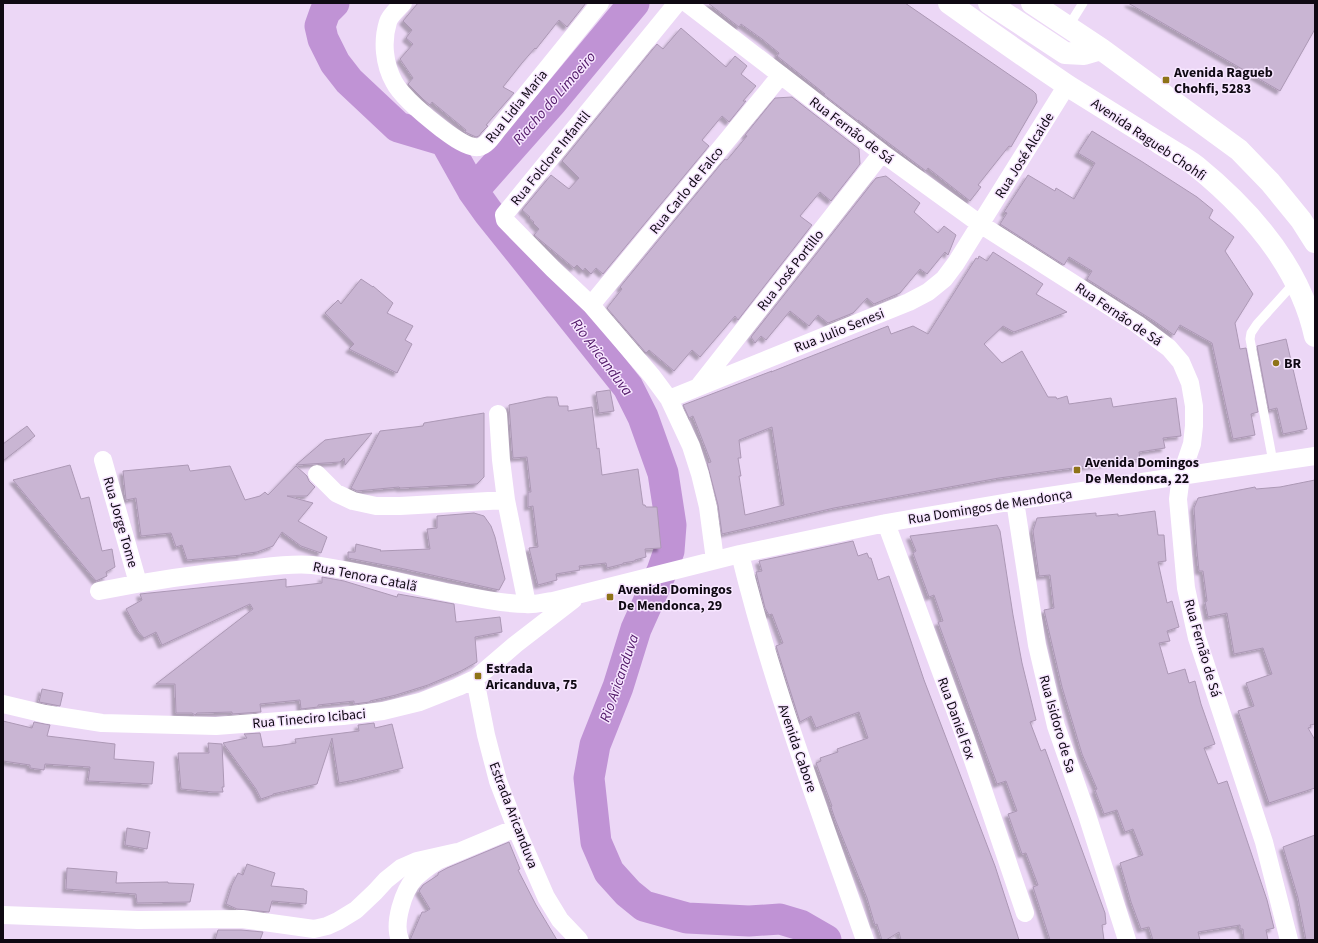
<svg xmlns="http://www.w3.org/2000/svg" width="1318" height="943" font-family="'Source Sans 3',sans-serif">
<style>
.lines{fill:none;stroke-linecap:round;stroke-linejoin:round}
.river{stroke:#c093d5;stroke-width:31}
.building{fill:#c9b5d3;stroke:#ac98b5;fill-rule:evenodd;filter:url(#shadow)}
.lane{stroke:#fff;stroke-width:9}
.street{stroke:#fff;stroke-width:18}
.primary{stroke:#fff;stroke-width:22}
.poi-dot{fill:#8e7318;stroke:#f7e6ff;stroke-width:1.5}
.labels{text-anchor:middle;stroke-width:3;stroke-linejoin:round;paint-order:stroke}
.poi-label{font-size:14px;font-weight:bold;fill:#0f0913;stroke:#f7e6ff;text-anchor:start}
.street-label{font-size:14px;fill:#0f0913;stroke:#f7e6ff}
.water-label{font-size:15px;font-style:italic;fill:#511868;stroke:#f7e6ff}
</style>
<defs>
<filter id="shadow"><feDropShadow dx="-3.5" dy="3.5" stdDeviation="1" flood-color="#0004"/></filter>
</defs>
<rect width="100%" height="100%" fill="#ecd7f6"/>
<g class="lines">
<path class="river" d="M334,3L325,12L320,26L323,39L335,63L349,81L398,127L445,141L473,191L488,212L628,387L643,417L663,473L671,525L669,551L662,571L636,629L618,687L595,745L589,778L596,842L609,872L628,893L644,906L687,918L749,921L780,919L800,925L826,940
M473,191L550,104L634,3"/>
</g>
<path class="building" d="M418,3H586L567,27L559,20L536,49L535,48L522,63L503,87L514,93L486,125L488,126L482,132L479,136L476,137L465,132L466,130L432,102L430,105L424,100L408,84L413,78L400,59L413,44L406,38L412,30L403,21Z
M708,3H905L1033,91L1036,94L1037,102L1011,147L1009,146L978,185L981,187L970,201L928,168L926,171L858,120V121L823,94H825L777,56L779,53L762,39L741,24L739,27Z
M1128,3H1315V29L1280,91Z
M681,28L726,67L735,56L747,66L741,74L756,86L743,101H746L729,122L722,116L702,140L709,146L603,274L596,268L591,274L585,268L583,271L577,265L574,268L534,235L539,229L533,223L534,222L529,218L530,217L522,210L551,175L569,189L579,178L562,161L657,44L663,49Z
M792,97L859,149L860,164L831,201L820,192L800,216L812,225L738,320L735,316L700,357L692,350L674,371L649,350L646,353L607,308L622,289L620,287L725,159L727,160L747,136L745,135L775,98Z
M1092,131L1141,161L1197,197L1213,210L1209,218L1234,237L1225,251L1253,294L1235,323L1240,349L1246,348L1258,412L1251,414L1255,435L1233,439L1212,343L1180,325L1174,335L1154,321L1087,279L1092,271L1069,257L1064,265L1000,224L1007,213L1004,212L1028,175L1055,191L1056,188L1074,199L1095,163L1078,153Z
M886,176L920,203L914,212L938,233L944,226L956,235L948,255L945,252L927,274L920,269L900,293L874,304L867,298L853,313L828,323L818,315L809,326L790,311L766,340L761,336L755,343L751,337L876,178Z
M993,252L1043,284L1036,294L1067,312L1014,332L1003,326L984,344L1002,363L1022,351L1048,397H1056L1057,399L1067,396L1069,404L1111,398L1113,407L1176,398L1181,436L1163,438L1165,448L1139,452L1140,459L999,478L834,508L722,534L718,505L707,463L711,462L693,416L689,418L683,405L772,371L771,372L888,326L891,334L913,326L928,334L976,258L978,259L979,256L987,261ZM772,427L784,505L745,515L739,476H741L738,458H741L739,440Z
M361,279L373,287V286L393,303L387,313L413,326L405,340L412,344L397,373L349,349L354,344L325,313L338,300L341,304Z
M1286,339L1307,429L1283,434L1277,408L1269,410L1257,346Z
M610,390L614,411L599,413L596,392Z
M547,397H557L559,406H568V411L592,407L597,449L599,448L602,475L638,469L643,505H645L646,507H657L661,548L645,549L646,557L635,560V561L623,563V564L607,568L606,563L579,566L580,570L556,574L557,580L538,585L529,548L538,547L533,506L528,507V492H531L527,457L513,458L509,405Z
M484,413V477L477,484L400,488L399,487L357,491L351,488L380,431L423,426L424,423Z
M27,426L35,436L3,461V444Z
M372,433L345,465L344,458L340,462L296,465L325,440Z
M70,465L81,499L89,497L102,551L112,549L115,567L106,572L107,576L96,581L13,480Z
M188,465L190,471L230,466L245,500L260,496L265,492L268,495L296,466L307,476L309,481L315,487L307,496H287L313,503L298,521L327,537L321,553L301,546L282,532L273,546L257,552L241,554L242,555L187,560L182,545L176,547L171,533L141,536L136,498L126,500L123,471Z
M1315,480V724L1310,725L1311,727L1308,728L1315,740V788L1269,803L1238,711L1254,706L1246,683L1272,674L1263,648L1234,654L1227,613L1208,617L1205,602L1207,601L1203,571H1199L1197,552L1194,508L1198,498L1255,487L1256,489L1280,487Z
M1155,511L1158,535H1164L1166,561L1158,562L1167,603L1172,601L1179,627L1167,631L1170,641L1159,643L1168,674L1185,669L1189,683L1195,681L1201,704L1215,744L1204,748L1218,784L1227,781L1267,900L1274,928L1266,930L1268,940H1244L1243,929H1240V925L1198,932L1200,940H1153L1149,927L1141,929L1131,902L1120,863L1143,855L1133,829L1125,832L1117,810L1104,814L1095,790L1097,789L1082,754L1062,687L1044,610L1054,608L1050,575L1039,576L1033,531L1037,518L1096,513V516L1118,514V516Z
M474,513L484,516L491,526L495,537L505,579L499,590L400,568L348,558V552H355L356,544L381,550L380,551L430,549L427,529L437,528V516Z
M997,525L1000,531L1013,615L1022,663L1036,720L1030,722L1041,751L1045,749L1105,913L1106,924L1102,925L1104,940H1050L1033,887L1038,885L1026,853L1022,854L1008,814L1017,811L1006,781L997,784L938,622L943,621L934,595L929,597L913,553L916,551L910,536Z
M853,541L858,556L867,553L869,558H871L878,580L889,576L924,680L995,866L1019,940H901L899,932L886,940H882L877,924L875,925L867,898L835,819L831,807L832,806L816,763L821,761L820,758L838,752L837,749L868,738L859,712L816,728L811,716L800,722L776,646L783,643L772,614L769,615L765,608L756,572L762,571L759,561Z
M322,577L344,581L397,597L398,594L454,604L456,622L500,617L502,632L475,637L477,662L461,671L428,685L396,695L370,701V702L354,704V701L318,705V707L301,709L300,700L260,704L261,712L232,714V712L197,713L195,715L192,713H176L175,684H156L253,609L250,604L162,645L156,632L144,638L138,631L126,609L142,600L140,594L286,579V587L322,583Z
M42,689L63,693L60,706L39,702Z
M3,721L32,728L34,722L50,725L47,736L115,744L114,759L154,762L152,784L88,781L90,767L45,764L44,770L30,768V765L3,761Z
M374,723L375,728L392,724L403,768L355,780L339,783L332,738L317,784L273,794V795L261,799L256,789L223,743L247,738L244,734L260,733L263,747L276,746L296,743L295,739L359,731L358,725Z
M208,743L222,744L224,787H222L223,792H213L181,789L178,753H209Z
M127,828L150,832L147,849L125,845Z
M1315,835V940H1306L1298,898L1283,847Z
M509,842L520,869L518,870L536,905L557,940H410L422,912H425L430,909L419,891L423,885L438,875V873L447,868Z
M247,864L275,873L271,886L304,889V890L307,891L306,904L272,901L269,912L237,909L226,904L232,885L238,873L243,875Z
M67,868L117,872L116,883L168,882V883L194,884L190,902L137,903L136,894L66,889Z
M218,930H241L263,932L260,940H215Z"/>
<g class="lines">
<path class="lane" d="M1068,27L1083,3
M1273,462L1250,339L1251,333L1257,324L1295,282"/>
<path class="street" d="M403,3C399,8 390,15 388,22C382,41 384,64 394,82C401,96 429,119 442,129C450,135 468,149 479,147C487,146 494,134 499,128L600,3
M677,3L504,215L505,220L553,269L591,305L652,376L669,399L691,446L700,474L708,507L715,560
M687,3L882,153L980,224L1137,324L1169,348L1181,362L1190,383L1194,406V426L1192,444L1181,476L1178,499L1186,588L1197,638L1264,842L1289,940
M591,305L781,75
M699,386L882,153
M669,399L909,302L928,292L944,279L956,263L1067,85
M498,414L501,460L506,500L527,604
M103,460L138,583
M317,474L336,493L353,501L376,506H400L506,500
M1015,501L1037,645L1056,726L1087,815L1127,940
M886,523L965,737L1025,913
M740,554C772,685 820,812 865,940
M99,591C148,581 196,574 246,569C266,567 291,563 312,565C364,571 414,587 466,596C486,600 506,604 526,604C535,605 544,602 553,601L740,554L886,523L1015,501L1315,456
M475,679L486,735L498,781L516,828L546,897L560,920L579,940
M3,704L45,714L102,723L216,726L343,716L383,711L420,702L458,687L475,679L516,644L573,600
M3,915L138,920L242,919L314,929L327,926L338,921L356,910L375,892L386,880L401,868L417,861L457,852
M400,940C393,924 403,891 415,878C422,871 429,866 437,861L516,828"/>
<path class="primary" d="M949,3C988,31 1028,59 1068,86C1098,105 1128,123 1158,142C1170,150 1184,157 1196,166C1250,210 1300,267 1315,336
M989,3L1065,53L1084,54L1101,49
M1032,3L1101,49L1239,150L1270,182L1301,220L1315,242"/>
</g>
<g class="poi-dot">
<rect x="1162" y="76" width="8" height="8" rx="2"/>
<circle cx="1276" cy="363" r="4"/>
<rect x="1073" y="466" width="8" height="8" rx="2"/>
<rect x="606" y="593" width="8" height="8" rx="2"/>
<rect x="474" y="672" width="8" height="8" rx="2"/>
</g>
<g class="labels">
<g class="poi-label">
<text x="1174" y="77">Avenida Ragueb<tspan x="1174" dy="16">Chohfi, 5283</tspan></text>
<text x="1284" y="368">BR</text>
<text x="1085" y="467">Avenida Domingos<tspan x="1085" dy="16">De Mendonca, 22</tspan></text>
<text x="618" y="594">Avenida Domingos<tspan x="618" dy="16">De Mendonca, 29</tspan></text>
<text x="486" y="673">Estrada<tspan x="486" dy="16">Aricanduva, 75</tspan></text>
</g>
<g class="street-label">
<text transform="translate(516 106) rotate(-51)" y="5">Rua Lidia Maria</text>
<text transform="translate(852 130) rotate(37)" y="5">Rua Fernão de Sá</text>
<text transform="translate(1149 139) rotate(34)" y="5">Avenida Ragueb Chohfi</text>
<text transform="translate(1024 155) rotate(-58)" y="5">Rua José Alcaide</text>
<text transform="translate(550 158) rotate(-51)" y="5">Rua Folclore Infantil</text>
<text transform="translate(686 190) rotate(-51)" y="5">Rua Carlo de Falco</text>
<text transform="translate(790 270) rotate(-52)" y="5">Rua José Portillo</text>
<text transform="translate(1119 314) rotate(34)" y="5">Rua Fernão de Sá</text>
<text transform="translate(839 330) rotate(-22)" y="5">Rua Julio Senesi</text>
<text transform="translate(990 506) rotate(-9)" y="5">Rua Domingos de Mendonça</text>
<text transform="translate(121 522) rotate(74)" y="5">Rua Jorge Tome</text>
<text transform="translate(365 576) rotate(11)" y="5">Rua Tenora Catalã</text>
<text transform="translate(1203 648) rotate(74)" y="5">Rua Fernão de Sá</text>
<text transform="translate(309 718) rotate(-5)" y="5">Rua Tineciro Icibaci</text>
<text transform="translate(957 718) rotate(70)" y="5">Rua Daniel Fox</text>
<text transform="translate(1058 724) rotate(74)" y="5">Rua Isidoro de Sa</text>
<text transform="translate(798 748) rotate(71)" y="5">Avenida Cabore</text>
<text transform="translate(514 815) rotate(69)" y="5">Estrada Aricanduva</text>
</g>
<g class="water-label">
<text transform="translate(554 98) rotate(-49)" y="5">Riacho do Limoeiro</text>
<text transform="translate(602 357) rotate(53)" y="5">Rio Aricanduva</text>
<text transform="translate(619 678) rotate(-71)" y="5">Rio Aricanduva</text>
</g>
</g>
<rect width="1318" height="943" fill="none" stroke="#0f0913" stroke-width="8"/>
</svg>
